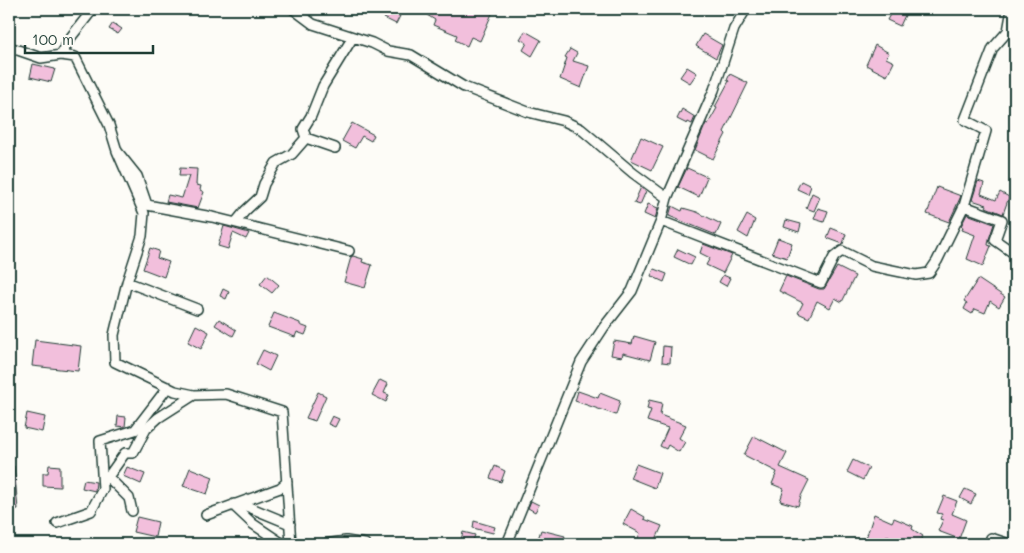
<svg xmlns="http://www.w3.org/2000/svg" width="1024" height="553" font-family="Mali,sans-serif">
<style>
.building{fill:#f2bfdc;stroke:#1f3d34}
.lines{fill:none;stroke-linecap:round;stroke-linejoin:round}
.minor-casing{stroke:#1f3d34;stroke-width:12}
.minor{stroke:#fdfcf7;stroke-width:9}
</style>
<rect width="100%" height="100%" fill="#fdfcf7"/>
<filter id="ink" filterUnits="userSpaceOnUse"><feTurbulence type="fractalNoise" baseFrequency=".02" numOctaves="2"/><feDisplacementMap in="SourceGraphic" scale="10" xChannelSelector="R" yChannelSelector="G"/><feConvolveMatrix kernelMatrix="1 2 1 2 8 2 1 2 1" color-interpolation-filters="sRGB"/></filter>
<g filter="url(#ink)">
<path class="building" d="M431,9H442L451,14L454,9H494L480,41L471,37L467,46L455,40L457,35L433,25L435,20L427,15Z
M893,9H901L907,11L900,26L887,20Z
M388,10L400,16L396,24L384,18Z
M113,23L122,29L118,34L109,29Z
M525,31L541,40L532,56L523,50L527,43L520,39Z
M703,34L722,45L716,58L696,46Z
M875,45L889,53L886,58L894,62L887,76L866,65Z
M570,49L577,53L573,61L589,66L581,88L560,79L567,58L565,57Z
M33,64L55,69L51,82L30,77Z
M687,67L697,73L690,83L680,77Z
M730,74L748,83L724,132L726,134L713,159L695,150L706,123L708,124L717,108L715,107L729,81L727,80Z
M682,109L695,117L692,124L688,122L687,124L677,119Z
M352,123L374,135L371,141L362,136L355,148L342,141Z
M641,137L663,147L652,170L631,160Z
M180,168L197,169L196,185L201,186L200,190L204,192L198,208L166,202L168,195L182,198L189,176H179Z
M687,168L707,177L699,197L678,187Z
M801,181L811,186L808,194L797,189Z
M978,181L984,183L981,194L996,200L1000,192L1009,197L1003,214L986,207L987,205L972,200Z
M641,187L646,191L640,205L634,203Z
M937,187L961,196L949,222L927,214Z
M812,193L820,197L814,211L806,208Z
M648,204L658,208L655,219L644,214Z
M672,206L682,211L683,208L697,212L721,224L716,235L669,216Z
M818,208L828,211L824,222L814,219Z
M967,214L994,224L989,239L988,245L991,246L983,266L967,259L975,235L962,230L963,227L961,226Z
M747,215L755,220L748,238L738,232Z
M786,220L801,224L799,232L784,227Z
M224,226L249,233L246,239L233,233L228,249L218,246Z
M831,228L846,234L843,244L827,238Z
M778,238L792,243L787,258L772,253Z
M703,244L732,255L723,273L706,265L710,258L700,253Z
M150,248L159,251L157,258L169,262L164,277L143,269Z
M678,249L695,257L691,265L674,257Z
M353,256L363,259L362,262L372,265L365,288L344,282L351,257Z
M837,267L855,276L842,302L835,298L830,308L817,301L809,318L798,313L803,303L779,291L786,276L819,289H824Z
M654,269L667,274L664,282L651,276Z
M267,275L279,285L272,293L260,284Z
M723,275L730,278L726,286L719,282Z
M978,279L1005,297L999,307L990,301L985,313L975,309L972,314L964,309L967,303L964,301Z
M223,289L229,292L226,299L220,296Z
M274,313L300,323V325L308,328L305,335L297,332L295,337L268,327Z
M219,319L236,330L233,336L215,325Z
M196,325L209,332L201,349L188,342Z
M634,336L655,342L650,360L623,353L622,357L611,355L614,341L632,344Z
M35,340L81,346L78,371L32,366Z
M663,346L671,347L670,363L662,362Z
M263,350L276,356L269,371L256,364Z
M380,380L388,384L384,393L389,395L386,402L372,395Z
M578,391L598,398L600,393L620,401L616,415L575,401Z
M318,392L326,396L315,421L306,418Z
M649,400L662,403L660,415L686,425L679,438L685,442L679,452L668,445L666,449L660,446L668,428L647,421L651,410L647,409Z
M27,413L45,417L42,432L24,428Z
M118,416L126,417L125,427L117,426Z
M332,416L339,419L335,427L328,424Z
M754,436L787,453L780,467L809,480L801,496L798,506L780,501L784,489L772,484L777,472L744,455Z
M853,460L869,468L863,480L847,472Z
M636,464L660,473L655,488L630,478Z
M49,465L60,466V487L43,486V473H48Z
M9,466H14L18,509L9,510Z
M495,466L505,471L501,482L490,478Z
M127,467L145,474L141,484L123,476Z
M190,468L213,477L207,494L183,486Z
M84,480L96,482L95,491L82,488Z
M965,489L976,494L971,504L960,498Z
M944,496L957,501L952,514L966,520L959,539L938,531L943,520L940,519L942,514L937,513Z
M531,501L539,505L535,512L528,508Z
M631,509L645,517L644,519L662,526L654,544H636L640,533L623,524Z
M874,514L892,522L894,518L913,526L912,529L923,536L918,544H912L907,541L905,544L887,536L884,544H871L865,541Z
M137,517L158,522L155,537L133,532Z
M474,521L495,527L493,533L473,528Z
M541,530L565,536L562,544H543L537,542Z
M463,532L475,535L472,543L461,540Z"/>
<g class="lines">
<g class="minor-casing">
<path id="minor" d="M293,9L313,24L372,43L388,51L411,55L464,87L528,112L564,121L581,129L633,173L667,198
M9,47L41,58L61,55L71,37L93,9
M61,55L75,57L109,125L117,151L137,176L147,205L212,217L349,251
M306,138L335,148
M117,151L144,213L142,236L127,282L114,335L115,362L175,391L194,395L226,394L282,412L291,544
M964,206L986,131L965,120L993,48L1008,31L1012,9
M661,221L821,283L834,257L842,251L872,266L916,275L929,273L937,261L964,206L1002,220L995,240L1015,254
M236,222L245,211L260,197L264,184L276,163L292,154L306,138L303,129L311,116L323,86L353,37
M127,282L197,309
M239,503L290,524
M234,504L236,508L253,524L283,544
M132,511L129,498L108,477L125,453H133L146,429L158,418L194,395
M206,515L280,488L287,482
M57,523L91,511L103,489L100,441L135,430L168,387
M991,538L1009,544
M325,544L346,541L365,544
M507,544L581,362L604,327L632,291L661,221L667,198L714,90L734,29L746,9"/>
</g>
<use href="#minor" class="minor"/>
</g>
</g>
<rect width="1024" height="553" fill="none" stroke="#fdfcf7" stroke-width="30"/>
<rect x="15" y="15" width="994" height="523" fill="none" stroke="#1f3d34" stroke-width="2" filter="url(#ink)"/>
<path d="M25 45v8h128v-8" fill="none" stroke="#1f3d34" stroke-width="2.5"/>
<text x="32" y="45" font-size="15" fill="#1f3d34" stroke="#fdfcf7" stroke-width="4" paint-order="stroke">100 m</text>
</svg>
